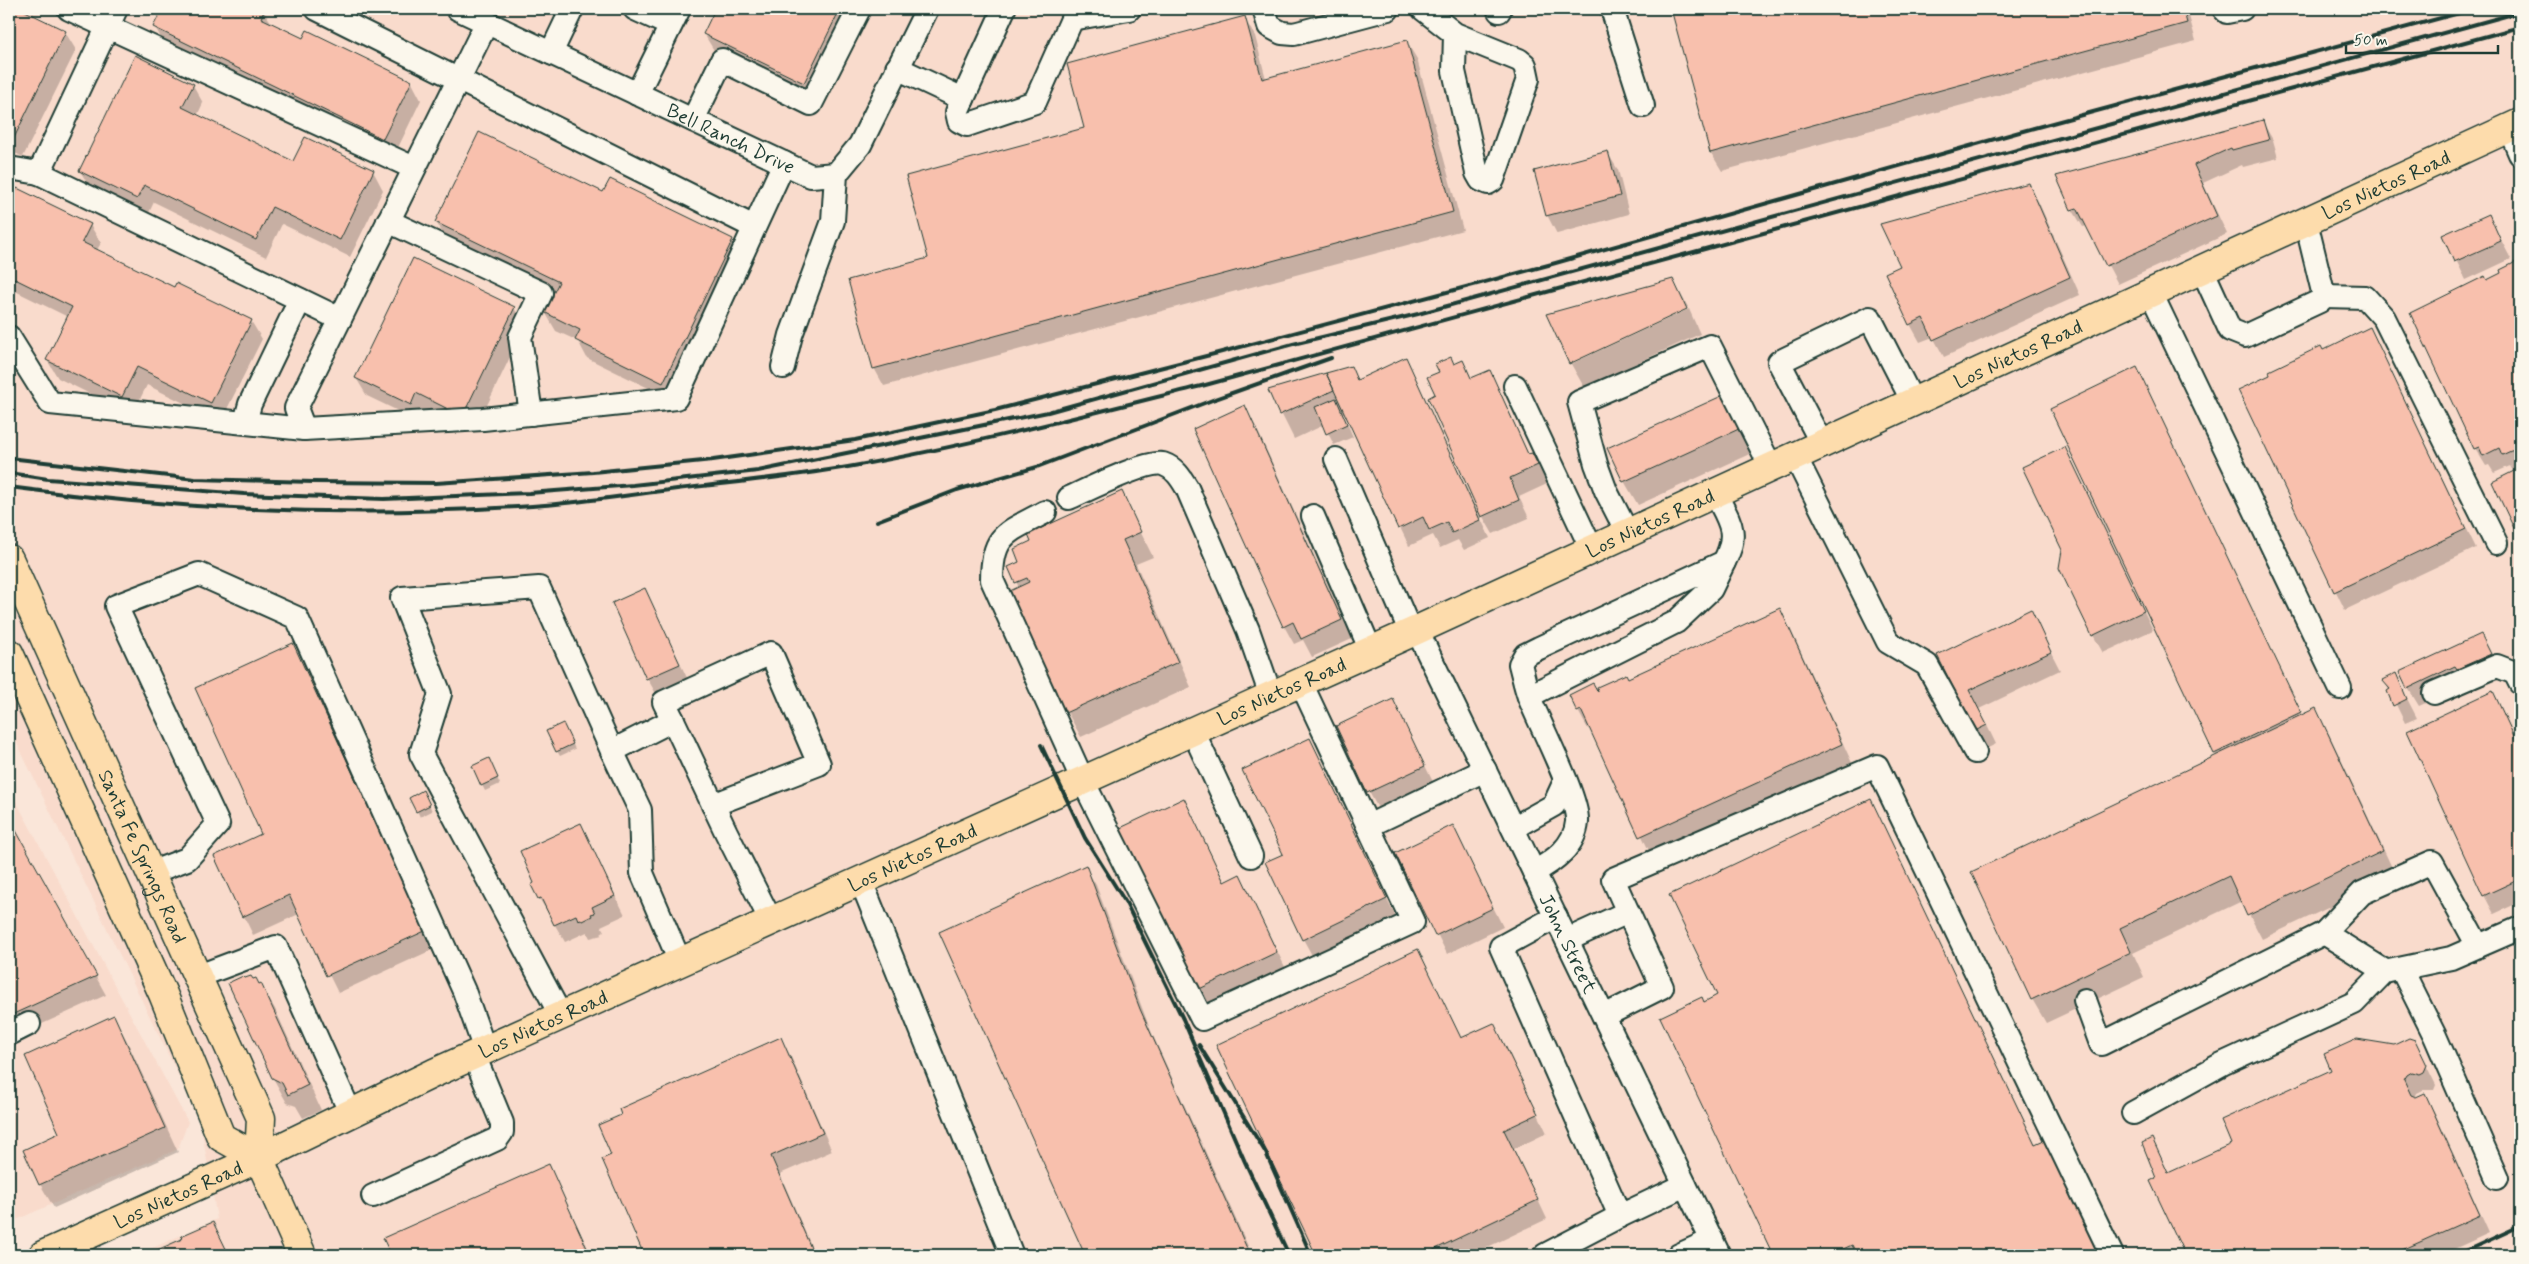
<svg xmlns="http://www.w3.org/2000/svg" width="2529" height="1264" font-family="Mynerve,sans-serif">
<style>
.built{fill:#f9dbcc}
.shadow{fill:#0003}
.building{fill:#f8c0ad;stroke:#1f3d34}
.lines{fill:none;stroke-linecap:round;stroke-linejoin:round}
.minor-casing{stroke:#1f3d34;stroke-width:26}
.major-casing{stroke:#1f3d34;stroke-width:31}
.minor{stroke:#fbf7ec;stroke-width:22}
.major{stroke:#fddcac;stroke-width:28}
.rail{stroke:#1f3d34;stroke-width:4}
.labels{text-anchor:middle;stroke-width:4;stroke-linejoin:round;paint-order:stroke}
.street-label{font-size:20px;fill:#1f3d34;stroke:#fbf7ec}
</style>
<rect width="100%" height="100%" fill="#fae6d9"/>
<filter id="ink" filterUnits="userSpaceOnUse"><feTurbulence type="fractalNoise" baseFrequency=".02" numOctaves="2"/><feDisplacementMap in="SourceGraphic" scale="10" xChannelSelector="R" yChannelSelector="G"/><feConvolveMatrix kernelMatrix="1 2 1 2 8 2 1 2 1" color-interpolation-filters="sRGB"/></filter>
<g filter="url(#ink)">
<path class="built" d="M9,9H2520V1255H137L217,1219L200,1120L9,727Z
M9,788L188,1122L178,1149L9,1223Z"/>
<path class="shadow" d="M11,9H19L65,32L76,50L23,157L9,150V13Z
M163,9H262L273,25L303,40L411,81L421,100L394,156L165,45L155,27Z
M716,9H856L815,100L715,52L704,34Z
M1672,9H2187L2196,41L1722,171L1711,153Z
M1244,18L1255,36L1266,79L1406,41L1417,59L1463,230L884,386L874,368L930,259L1085,129Z
M193,85L203,103L197,116L293,163L373,171L383,190L350,257L282,224L266,257L154,202L147,217L91,189L80,171Z
M2262,121L2273,140L2278,158L2243,167L2242,165L2203,183L2227,234L2118,284L2087,226L2083,227L2072,209Z
M1607,152L1618,170L1629,214L1557,234L1547,215Z
M2028,185L2039,203L2080,295L1944,357L1933,337L1920,342L1910,324L1901,267Z
M18,189L90,225L101,243L97,250L175,288L251,321L262,339L221,421L147,385L132,415L58,378L47,360L68,317L9,288V207Z
M604,194L732,240L743,259L673,400L587,358L578,341L556,331L545,312L555,293L447,240L436,222Z
M2488,215L2511,259L2466,280L2444,236Z
M2520,261V538L2494,483L2514,473L2510,466L2494,473L2489,465L2486,466L2475,448L2487,282L2503,274L2501,270Z
M1673,281L1688,307L1570,362Z
M514,308L525,326L477,426L421,422L367,396L356,378Z
M1689,309L1700,334L1584,387L1571,364Z
M2370,329L2476,548L2345,610L2239,391Z
M1405,359L1490,538L1464,550L1458,540L1440,548L1433,535L1409,546L1345,413H1343L1353,437L1334,445L1324,425L1294,439L1270,391L1350,367L1358,381Z
M1462,362L1472,379L1490,371L1529,455L1532,454L1547,484L1519,497L1529,518L1493,534L1482,515L1437,395L1455,365Z
M2136,369L2303,718L2315,710L2329,734L2396,876L2262,939L2242,901L2133,953L2144,977L2046,1023L2032,999L2216,757Z
M1245,407L1255,425L1352,639L1312,657L1303,640L1294,644L1284,626Z
M1739,420L1754,452L1638,505L1624,481Z
M2065,448L2153,630L2103,653L2093,635L2063,550Z
M1121,493L1153,557L1136,564L1191,687L1081,737L1067,712L1012,591L1019,588L1010,567L1021,562L1033,542Z
M645,590L689,682L658,697L647,678Z
M1780,610L1790,628L1852,763L1651,855L1591,728L1588,729L1578,711L1628,680Z
M2030,611L2060,670L1979,709L1996,744L1986,749L1939,656Z
M2481,635L2500,672L2467,684L2419,706L2408,688Z
M293,645L303,663L434,949L338,993L299,914L253,935L215,856L263,834Z
M2395,675L2417,718L2405,723L2384,680Z
M2493,693L2520,747V902L2494,914L2484,895Z
M1393,700L1434,784L1379,810L1369,792Z
M566,730L575,749L560,756L557,751Z
M1309,740L1396,918L1313,957L1303,939L1284,854Z
M491,765L500,784L485,791L482,785Z
M426,797L432,811L420,817L411,798Z
M1183,799L1225,883L1240,876L1287,971L1205,1010L1194,992Z
M1871,801L2036,1145L2110,1255H1774L1662,1018L1718,996Z
M9,820L106,995L9,1039Z
M581,825L625,915L601,926L604,931L601,933L602,935L590,938L587,932L565,942L539,898Z
M1453,826L1503,927L1447,954L1397,853Z
M1085,867L1096,885L1150,1029L1252,1255H1086L940,932Z
M1417,950L1461,1039L1493,1024L1504,1042L1547,1133L1514,1149L1547,1219L1471,1255H1318L1218,1045Z
M259,985H261L275,1009L321,1110L303,1118L296,1106L287,1103L273,1078Z
M113,1017L127,1041L178,1152L54,1208L40,1184Z
M781,1039L791,1057L832,1151L780,1174L815,1255H645L604,1160L613,1156Z
M2414,1041L2436,1085L2434,1090H2423L2417,1093L2415,1098L2424,1095L2435,1113L2489,1233L2441,1255H2186L2152,1181L2158,1179L2152,1140L2169,1174L2233,1144L2394,1046Z
M549,1166L591,1255H392L385,1239Z
M213,1224L229,1255H148L184,1240Z"/>
<path class="building" d="M9,9H21L66,31L13,140L9,138Z
M162,9H265L261,18L303,38L307,30L412,81L383,139L153,27Z
M715,9H840L804,83L703,34Z
M1671,9H2183L2187,23L1710,153Z
M1245,16L1262,79L1407,40L1453,212L873,369L848,280L928,258L906,176L1084,128L1067,64Z
M135,55L194,84L182,107L293,161L305,137L374,170L340,240L272,207L256,240L144,185L137,199L79,171Z
M2263,120L2269,140L2232,150L2231,148L2194,165L2217,216L2106,266L2077,208L2071,210L2056,176Z
M479,132L603,192L610,179L733,239L663,383L575,340L580,330L544,312L559,282L435,222Z
M1608,151L1620,196L1546,216L1534,171Z
M2029,183L2070,277L1933,340L1923,318L1909,325L1885,273L1900,266L1880,224Z
M17,188L91,224L82,242L174,287L176,283L252,320L211,403L137,367L122,397L46,360L72,307L9,276V205Z
M2489,214L2501,241L2454,262L2442,235Z
M413,258L515,307L467,407L454,412L416,393L411,405L355,378Z
M2520,260V427L2518,428L2520,447L2502,455L2499,448L2483,456L2479,447L2474,449L2410,313L2485,276L2487,280L2501,273L2500,270Z
M1673,279L1687,309L1569,364L1546,314Z
M2370,327L2466,529L2334,592L2238,390L2270,375L2269,371L2321,346L2323,350Z
M1406,357L1480,520L1452,533L1447,522L1429,530L1423,517L1398,529L1326,373L1351,366L1357,380Z
M1451,357L1454,364L1463,360L1471,378L1490,370L1528,454L1532,453L1538,465L1510,478L1519,500L1481,517L1428,398L1435,394L1427,377L1439,372L1435,364Z
M2137,367L2301,712L2214,754L2050,409Z
M1326,373L1334,390L1279,415L1268,390Z
M1726,394L1741,428L1623,482L1607,448Z
M1336,398L1347,424L1326,434L1315,407Z
M1245,405L1342,620L1301,639L1293,622L1283,627L1193,429Z
M2065,447L2144,611L2092,636L2059,568L2062,550L2022,467Z
M2520,468V541L2492,482Z
M1122,491L1141,532L1123,540L1178,662L1065,713L1010,591L1029,582L1027,578L1015,583L1008,567L1019,562L1014,549L1031,541L1028,534Z
M645,588L680,664L646,679L612,603Z
M1780,608L1842,744L1639,837L1581,710L1577,712L1569,695L1593,683L1598,692L1597,687L1626,674L1628,678Z
M2031,609L2051,652L1969,690L1987,725L1975,731L1937,655Z
M2481,634L2491,654L2457,669L2455,666L2407,689L2399,672Z
M293,643L425,931L326,976L289,895L242,917L214,856L261,834L195,688Z
M2396,673L2407,699L2393,706L2387,691L2390,689L2382,680Z
M2493,691L2520,749V879L2483,896L2407,731Z
M1393,699L1425,766L1367,793L1336,726Z
M2316,708L2383,851L2247,916L2229,876L2120,928L2131,952L2031,1000L1971,872Z
M563,723L573,744L556,752L546,731Z
M1310,738L1387,899L1302,940L1265,862L1283,854L1242,770Z
M489,758L498,778L481,786L472,766Z
M423,790L430,805L416,812L409,798Z
M1184,798L1224,882L1240,874L1277,952L1193,992L1116,830Z
M1871,799L2035,1144L2053,1136L2109,1255H1857L1852,1245L1830,1255H1773L1660,1017L1702,997L1704,1002L1717,995L1669,895Z
M9,818L97,976L9,1016Z
M581,823L615,896L592,907L595,913L591,914L592,916L582,921L581,919L578,920L576,915L554,925L541,898L538,899L531,885L534,883L520,851Z
M1453,825L1493,908L1435,936L1395,853Z
M1086,865L1140,1009L1250,1255H1085L939,932Z
M1418,949L1461,1038L1494,1023L1538,1114L1504,1130L1538,1200L1423,1255H1316L1216,1045Z
M243,976L245,978L251,976L253,979L256,978L259,984L261,983L308,1085L288,1095L282,1083L272,1078L228,983Z
M114,1015L165,1128L39,1185L23,1150L59,1133L25,1056Z
M781,1037L823,1133L771,1156L814,1255H644L602,1159L611,1155L598,1125L621,1115L619,1109Z
M2409,1038L2415,1040L2427,1065L2424,1072L2420,1074L2412,1072L2407,1075L2404,1080L2411,1095L2416,1097L2425,1093L2480,1215L2391,1255H2185L2150,1181L2156,1178L2142,1143L2152,1138L2168,1173L2231,1144L2221,1120L2331,1070L2324,1054L2357,1039L2394,1045Z
M549,1164L590,1255H391L383,1238Z
M213,1222L229,1255H146L182,1239L181,1236Z"/>
<g class="lines">
<g class="minor-casing">
<g id="minor">
<path d="M69,9L414,168"/>
<path d="M116,9L39,173L340,319"/>
<path d="M317,9L754,227"/>
<path id="s1" d="M458,9L811,176L836,174L860,145L927,9"/>
<path d="M635,9L670,25"/>
<path d="M1004,9L957,112L959,121L967,125L1035,102L1072,19L1129,9"/>
<path d="M1264,9L1269,26L1282,33L1294,34L1388,9"/>
<path d="M1423,9L1455,34L1519,60L1525,65L1528,79L1493,180L1488,183L1481,180L1477,173L1454,71L1455,34"/>
<path d="M1612,9L1643,106"/>
<path d="M2224,9L2227,12L2242,9"/>
<path d="M1499,11L1500,9"/>
<path d="M487,22L296,408L304,429L483,419L676,398L784,163"/>
<path d="M551,53L572,9"/>
<path d="M897,68L963,99"/>
<path d="M637,94L679,9"/>
<path d="M693,120L722,60L811,104L859,9"/>
<path d="M2509,128L2520,154"/>
<path d="M9,168L39,173"/>
<path d="M388,221L541,293L520,337L531,414"/>
<path d="M2202,269L2230,330L2245,336L2320,301L2324,296L2306,222"/>
<path d="M2151,293L2340,688"/>
<path d="M2324,296L2365,297L2384,318L2496,543"/>
<path d="M9,337L50,403L304,429"/>
<path d="M783,367L791,335L833,221L836,174"/>
<path d="M1515,386L1592,550"/>
<path d="M245,422L250,404L300,300"/>
<path d="M1822,444L1779,362L1870,318L1913,402"/>
<path d="M1795,456L1888,642L1927,665L1975,752"/>
<path d="M1336,459L1411,633"/>
<path d="M1069,498C1087,490 1147,460 1163,464C1175,468 1181,478 1187,488L1248,630L1271,696"/>
<path d="M1045,512C1007,533 992,533 992,580L1083,781L1202,1019L1413,922L1301,683"/>
<path d="M1313,516L1371,651"/>
<path d="M1628,534L1606,491L1596,464L1579,402L1710,346L1771,467"/>
<path id="s2" d="M1417,630L1719,1255"/>
<path d="M2434,693L2497,666L2515,673L2520,683"/>
<path d="M1529,696L1676,622L1711,589L1724,562"/>
<path d="M673,720L664,702L771,653L819,764L713,805"/>
<path d="M1193,731L1251,856"/>
<path d="M612,751L640,810L642,873L680,962"/>
<path d="M1368,826L1485,770"/>
<path d="M1513,828L1554,805L1565,781"/>
<path d="M1534,872C1554,861 1575,846 1577,822C1579,799 1539,723 1529,697C1525,686 1523,675 1520,664L1525,655L1539,648L1724,562C1740,532 1729,521 1715,493"/>
<path d="M150,873L187,859L218,824L116,606L199,574L297,618L464,991L485,1050"/>
<path d="M861,881L1012,1255"/>
<path d="M1556,917L1501,947L1620,1216L1685,1185"/>
<path d="M2324,933L2362,893L2432,862L2478,946"/>
<path d="M1567,940L1628,912"/>
<path d="M2402,970L2435,1036L2497,1178"/>
<path d="M2389,971L2451,958L2520,928"/>
<path d="M196,977L276,947L350,1112"/>
<path d="M2085,1000L2101,1044L2324,933L2385,971"/>
<path d="M561,1016L421,754L440,694L402,598L539,588L612,751L673,720L726,832L771,921"/>
<path d="M1604,1016L1662,987L1613,879L1877,766L2112,1255"/>
<path d="M9,1034L29,1024"/>
<path d="M2133,1113L2222,1064L2354,1003L2385,971"/>
<path d="M373,1196L497,1139L502,1132V1123L474,1055"/>
<path d="M1545,1255L1620,1216"/>
<path d="M1679,1255L1712,1240"/>
</g>
</g>
<g class="major-casing">
<g id="major">
<path id="s3" d="M9,559L261,1118L259,1158L302,1255"/>
<path d="M9,653L163,994L221,1137L259,1158"/>
<path id="s4" d="M43,1255L259,1158L434,1073L1417,630L2520,123"/>
</g>
</g>
<use href="#minor" class="minor"/>
<use href="#major" class="major"/>
<path class="rail" d="M9,458L195,479L313,482L436,483L593,472L713,460L855,440L995,410L1218,353L1552,264L2023,131L2474,9
M9,473L48,479L244,494L384,499L529,493L633,485L758,471L1048,412L1293,344L1418,314L2520,12
M9,487C181,511 358,517 532,506C580,503 629,495 677,489C738,482 799,476 859,465C976,444 1093,413 1209,384L2520,27
M877,521L957,490L1037,467L1215,399L1331,358
M1041,745L1085,838L1126,903L1183,1019L1245,1162L1289,1255
M1199,1045L1266,1153L1311,1255
M2457,1255L2520,1226"/>
</g>
</g>
<g class="labels">
<g class="street-label">
<text dy="7" stroke="none"><textPath href="#s1" startOffset="302">Bell Ranch Drive</textPath></text>
<text dy="7" stroke="none"><textPath href="#s4" startOffset="2576">Los Nietos Road</textPath></text>
<text dy="7" stroke="none"><textPath href="#s4" startOffset="2171">Los Nietos Road</textPath></text>
<text dy="7" stroke="none"><textPath href="#s4" startOffset="1766">Los Nietos Road</textPath></text>
<text dy="7" stroke="none"><textPath href="#s4" startOffset="1361">Los Nietos Road</textPath></text>
<text dy="7" stroke="none"><textPath href="#s3" startOffset="326">Santa Fe Springs Road</textPath></text>
<text dy="7" stroke="none"><textPath href="#s4" startOffset="956">Los Nietos Road</textPath></text>
<text dy="7" stroke="none"><textPath href="#s2" startOffset="348">John Street</textPath></text>
<text dy="7" stroke="none"><textPath href="#s4" startOffset="551">Los Nietos Road</textPath></text>
<text dy="7" stroke="none"><textPath href="#s4" startOffset="148">Los Nietos Road</textPath></text>
</g>
</g>
<rect width="2529" height="1264" fill="none" stroke="#fbf7ec" stroke-width="30"/>
<rect x="15" y="15" width="2499" height="1234" fill="none" stroke="#1f3d34" stroke-width="2" filter="url(#ink)"/>
<path d="M2346 45v8h152v-8" fill="none" stroke="#1f3d34" stroke-width="2.5"/>
<text x="2354" y="45" font-size="15" fill="#1f3d34" stroke="#fbf7ec" stroke-width="4" paint-order="stroke">50 m</text>
</svg>
